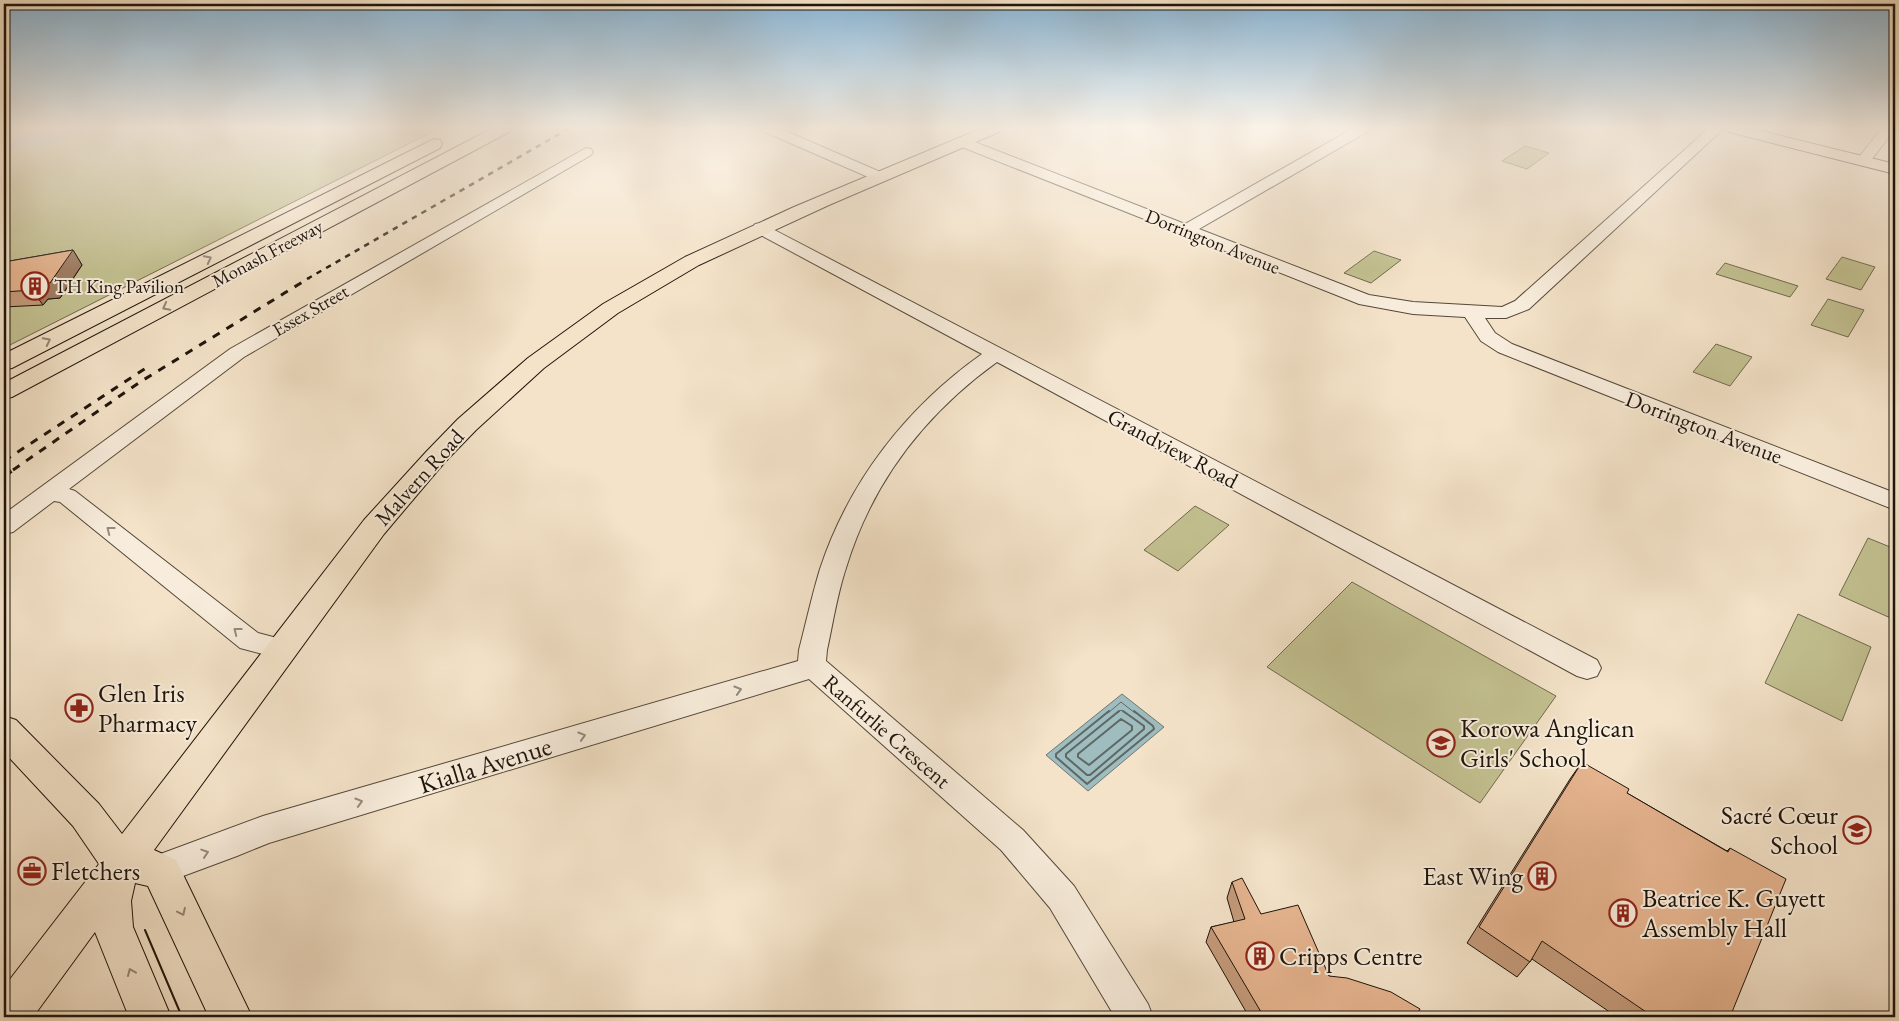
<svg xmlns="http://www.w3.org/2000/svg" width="1899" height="1021" font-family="'EB Garamond',serif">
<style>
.green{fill:#c3c191;stroke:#706a4e}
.water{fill:#9fbcbe;stroke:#6b7976}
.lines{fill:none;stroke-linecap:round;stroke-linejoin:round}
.shore-far1{stroke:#5e6864;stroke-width:1}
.shore{stroke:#5e6864;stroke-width:2}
.river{fill:#9fbcbe;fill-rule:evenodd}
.minor-casing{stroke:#54483a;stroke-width:2}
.major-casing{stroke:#1e140b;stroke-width:2}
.highway-casing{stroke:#1e140b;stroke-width:2}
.minor{fill:#f8eddc;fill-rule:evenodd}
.major{fill:#f4e3c9;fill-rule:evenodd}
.highway{fill:#f4e3c9;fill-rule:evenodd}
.tram{stroke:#1e140b;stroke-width:2}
.rail-far2{stroke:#1e140b;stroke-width:2.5;stroke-dasharray:5.5 5.5;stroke-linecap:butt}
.rail-far1{stroke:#1e140b;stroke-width:3;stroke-dasharray:8 8;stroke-linecap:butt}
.rail{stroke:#1e140b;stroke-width:4;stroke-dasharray:9 9;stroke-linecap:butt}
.wall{fill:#c59b7b;stroke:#1e140b}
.shaded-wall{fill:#a07e64;stroke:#1e140b}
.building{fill:#e5b48f;stroke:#1e140b}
.oneway{stroke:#948674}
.oneway2{stroke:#968b7e}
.labels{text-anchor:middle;stroke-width:4;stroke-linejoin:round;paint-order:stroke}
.far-street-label{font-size:19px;fill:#1e140b;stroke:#f8eddc}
.far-poi-label{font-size:19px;fill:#1e140b;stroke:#f8eddc;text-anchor:start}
.street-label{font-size:22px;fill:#1e140b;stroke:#f8eddc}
.near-poi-label{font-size:26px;fill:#1e140b;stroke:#f8eddc;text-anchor:start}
.near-street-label{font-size:26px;fill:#1e140b;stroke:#f8eddc}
</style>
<rect width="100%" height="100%" fill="#f4e3c9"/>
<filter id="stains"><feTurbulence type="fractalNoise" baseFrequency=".004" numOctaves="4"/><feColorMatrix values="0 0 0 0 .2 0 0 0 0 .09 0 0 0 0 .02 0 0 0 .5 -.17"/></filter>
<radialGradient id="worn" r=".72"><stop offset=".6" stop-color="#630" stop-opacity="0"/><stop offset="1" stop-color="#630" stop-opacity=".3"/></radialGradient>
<path class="green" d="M4,129H56L4,138Z
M96,129H438L4,348V150L36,145Z
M1525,146L1549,153L1527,169L1502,161Z
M1374,251L1401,260L1371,283L1344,273Z
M1842,257L1875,267L1861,290L1826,279Z
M1725,263L1798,286L1790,297L1716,274Z
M1828,299L1864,310L1848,337L1811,325Z
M1716,344L1752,357L1730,386L1693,372Z
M1195,506L1229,525L1178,571L1144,550Z
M1868,538L1895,549V620L1839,595Z
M1352,582L1556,696L1480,803L1267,667Z
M1798,614L1871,647L1842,721L1765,683Z"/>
<path class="water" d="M1122,694L1164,727L1088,791L1046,755Z"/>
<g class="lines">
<path class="shore-far1" d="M1108,713L1121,702L1135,713
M1118,713L1121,710L1125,713"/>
<path class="shore" d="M1109,711L1056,754V757L1087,784L1154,729L1153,726L1134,711
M1119,711L1066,754V757L1087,775H1090L1144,729V726L1123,711
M1121,719L1132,726V730L1089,765L1078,757V754Z"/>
<path class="river" d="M46,129H91L87,134L40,146L4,151V135Z"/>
<g class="minor-casing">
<path id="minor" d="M763,129H781L885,174L888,177L885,180H875L765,132Z
M1352,129H1369L1367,132L1199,229L1369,295L1413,302L1502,307L1515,301L1708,129H1723L1529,309L1506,318H1485L1495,333L1512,344L1895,493V510L1498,352L1481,341L1465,317L1413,314L1359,304L957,145L955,142L957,139H967L1185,224Z
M1881,129H1895L1868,164H1858L1856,161Z
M586,148L591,149L593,152L591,155L244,357L69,489L75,491L258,633L292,642L296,649L292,656L282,659L240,648L60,502L54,501L13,532L4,534V514L230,349Z
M761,223L1597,660L1601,668L1597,676L1587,679L1577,676L997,362C925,414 872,482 846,568C837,595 833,623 827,650L826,661L1023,830L1074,886L1148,1004L1153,1017H1115L1050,908L1001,850L809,679L269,843L237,856L159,885L147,881L143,870L147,859L263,816L798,661L799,650C806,623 812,595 820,569C849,481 907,407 982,354L755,232L753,228L755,224Z"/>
</g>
<g class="major-casing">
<path id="major" d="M980,129H1001L999,132L829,205L699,265L618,313L544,368L476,430L444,463L384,534L154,850L176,860L252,1017H209L148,886L135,883L131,901L133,927L171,1017H129L95,932L33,1017H4V987L99,864L73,826L4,752V716L16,720L99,804L122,834L364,520L426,452L458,419L528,358L603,304L685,257L794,207Z
M1727,129H1753L1895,164V174L1729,132Z"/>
</g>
<g class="highway-casing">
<path id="highway" d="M491,129H511L509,132L12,397L4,399V383Z
M434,139L440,140L442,144L440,148L12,368L4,370V354Z"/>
</g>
<use href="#minor" class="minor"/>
<use href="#major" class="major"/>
<use href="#highway" class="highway"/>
<path class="tram" d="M145,930L182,1017"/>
<path class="rail-far2" d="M307,279L568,129"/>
<path class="rail-far1" d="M4,461L146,368
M13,470L140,382L309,278"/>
<path class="rail" d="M4,476L14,469"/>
</g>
<path class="wall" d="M73,250L82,265L60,298L48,299L43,305L4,307V262Z
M1582,762L1627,793L1727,851L1730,848V1017H1617L1532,959L1517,977L1467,943L1570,779Z
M1232,882L1261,914L1329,976L1416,1017H1249L1206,942L1211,927L1234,922L1227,898Z"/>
<path class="shaded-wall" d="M73,250L82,265L60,298L48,299L43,305L32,290Z"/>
<path class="building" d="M73,250L50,283L38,284L32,290L4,292V262Z
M1582,762L1629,789L1627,793L1728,852L1730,848L1786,879L1730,1017H1652V1016L1542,941L1530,962L1479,927Z
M1242,878L1261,914L1298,905L1329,976L1347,978L1391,992L1420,1009L1416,1017H1266L1261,1012L1211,927L1245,919L1232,882Z"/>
<defs><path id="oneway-chevron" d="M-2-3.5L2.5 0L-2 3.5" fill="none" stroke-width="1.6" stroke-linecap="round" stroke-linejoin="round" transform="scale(1.25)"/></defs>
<g class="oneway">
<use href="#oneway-chevron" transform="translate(208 259) rotate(-27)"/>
<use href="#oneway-chevron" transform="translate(166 307) rotate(152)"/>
<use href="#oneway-chevron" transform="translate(47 341) rotate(-27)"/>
<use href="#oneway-chevron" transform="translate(182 912) rotate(65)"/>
<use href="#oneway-chevron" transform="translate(131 972) rotate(-113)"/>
</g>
<g class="oneway2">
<use href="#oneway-chevron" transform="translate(110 530) rotate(-142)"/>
<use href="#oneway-chevron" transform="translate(237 631) rotate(-142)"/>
<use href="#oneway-chevron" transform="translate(738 690) rotate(-17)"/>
<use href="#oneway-chevron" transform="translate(582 736) rotate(-17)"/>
<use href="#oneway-chevron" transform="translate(359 802) rotate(-17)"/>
<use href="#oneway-chevron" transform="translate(205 853) rotate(-18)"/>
</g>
<linearGradient id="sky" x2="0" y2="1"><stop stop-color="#8bb7d7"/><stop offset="0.47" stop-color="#faf2e7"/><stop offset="1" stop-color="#faf2e7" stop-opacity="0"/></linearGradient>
<rect width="1899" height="272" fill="url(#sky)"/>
<defs>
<g id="building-ring" transform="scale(1.4375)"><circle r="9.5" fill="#f8eddc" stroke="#8f2418" stroke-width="1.5"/><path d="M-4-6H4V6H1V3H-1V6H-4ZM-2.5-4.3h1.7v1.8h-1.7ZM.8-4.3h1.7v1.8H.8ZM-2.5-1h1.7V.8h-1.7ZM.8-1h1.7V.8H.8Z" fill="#8f2418"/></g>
<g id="pharmacy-ring" transform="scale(1.4375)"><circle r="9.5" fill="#f8eddc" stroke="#8f2418" stroke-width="1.5"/><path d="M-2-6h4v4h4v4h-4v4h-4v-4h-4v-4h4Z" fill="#8f2418"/></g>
<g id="school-ring" transform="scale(1.4375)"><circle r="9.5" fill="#f8eddc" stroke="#8f2418" stroke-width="1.5"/><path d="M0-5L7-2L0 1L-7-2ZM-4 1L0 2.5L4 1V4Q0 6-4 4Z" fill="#8f2418"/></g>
<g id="office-ring" transform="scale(1.4375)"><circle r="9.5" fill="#f8eddc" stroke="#8f2418" stroke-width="1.5"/><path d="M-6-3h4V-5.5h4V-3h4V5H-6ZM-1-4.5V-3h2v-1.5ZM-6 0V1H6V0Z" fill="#8f2418"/></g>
</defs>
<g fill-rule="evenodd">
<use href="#building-ring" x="35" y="286"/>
<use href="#pharmacy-ring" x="79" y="708"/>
<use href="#school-ring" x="1441" y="743"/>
<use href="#school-ring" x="1857" y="830"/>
<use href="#office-ring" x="32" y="871"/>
<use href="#building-ring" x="1542" y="876"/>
<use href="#building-ring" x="1623" y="913"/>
<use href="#building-ring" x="1260" y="956"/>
</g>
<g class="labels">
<g class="far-street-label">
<text transform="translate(1213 241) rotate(22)" y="7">Dorrington Avenue</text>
<text transform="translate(267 253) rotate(-28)" y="7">Monash Freeway</text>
<text transform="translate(310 310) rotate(-30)" y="7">Essex Street</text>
</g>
<g class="far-poi-label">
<text x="54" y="293">TH King Pavilion</text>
</g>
<g class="street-label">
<text transform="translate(1704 427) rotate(21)" y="8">Dorrington Avenue</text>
<text transform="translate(1173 448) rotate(28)" y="8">Grandview Road</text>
<text transform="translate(419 477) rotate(-48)" y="8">Malvern Road</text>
<text transform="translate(887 731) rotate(41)" y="8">Ranfurlie Crescent</text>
</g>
<g class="near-poi-label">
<text x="98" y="702">Glen Iris<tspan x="98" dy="30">Pharmacy</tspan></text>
<text x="1460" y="737">Korowa Anglican<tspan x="1460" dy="30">Girls' School</tspan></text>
<text x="1838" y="824" text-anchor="end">Sacré Cœur<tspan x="1838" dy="30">School</tspan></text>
<text x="51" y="880">Fletchers</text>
<text x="1523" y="885" text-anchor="end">East Wing</text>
<text x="1642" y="907">Beatrice K. Guyett<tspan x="1642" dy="30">Assembly Hall</tspan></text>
<text x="1279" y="965">Cripps Centre</text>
</g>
<g class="near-street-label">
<text transform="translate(485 765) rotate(-17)" y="9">Kialla Avenue</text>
</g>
</g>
<rect width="1899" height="1021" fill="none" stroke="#f4e3c9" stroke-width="20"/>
<rect x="5" y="5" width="1889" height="1011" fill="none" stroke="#1e140b" stroke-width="2.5"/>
<rect x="10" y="10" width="1879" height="1001" fill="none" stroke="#1e140b"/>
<rect width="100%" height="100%" filter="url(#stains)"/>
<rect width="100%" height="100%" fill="url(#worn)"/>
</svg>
